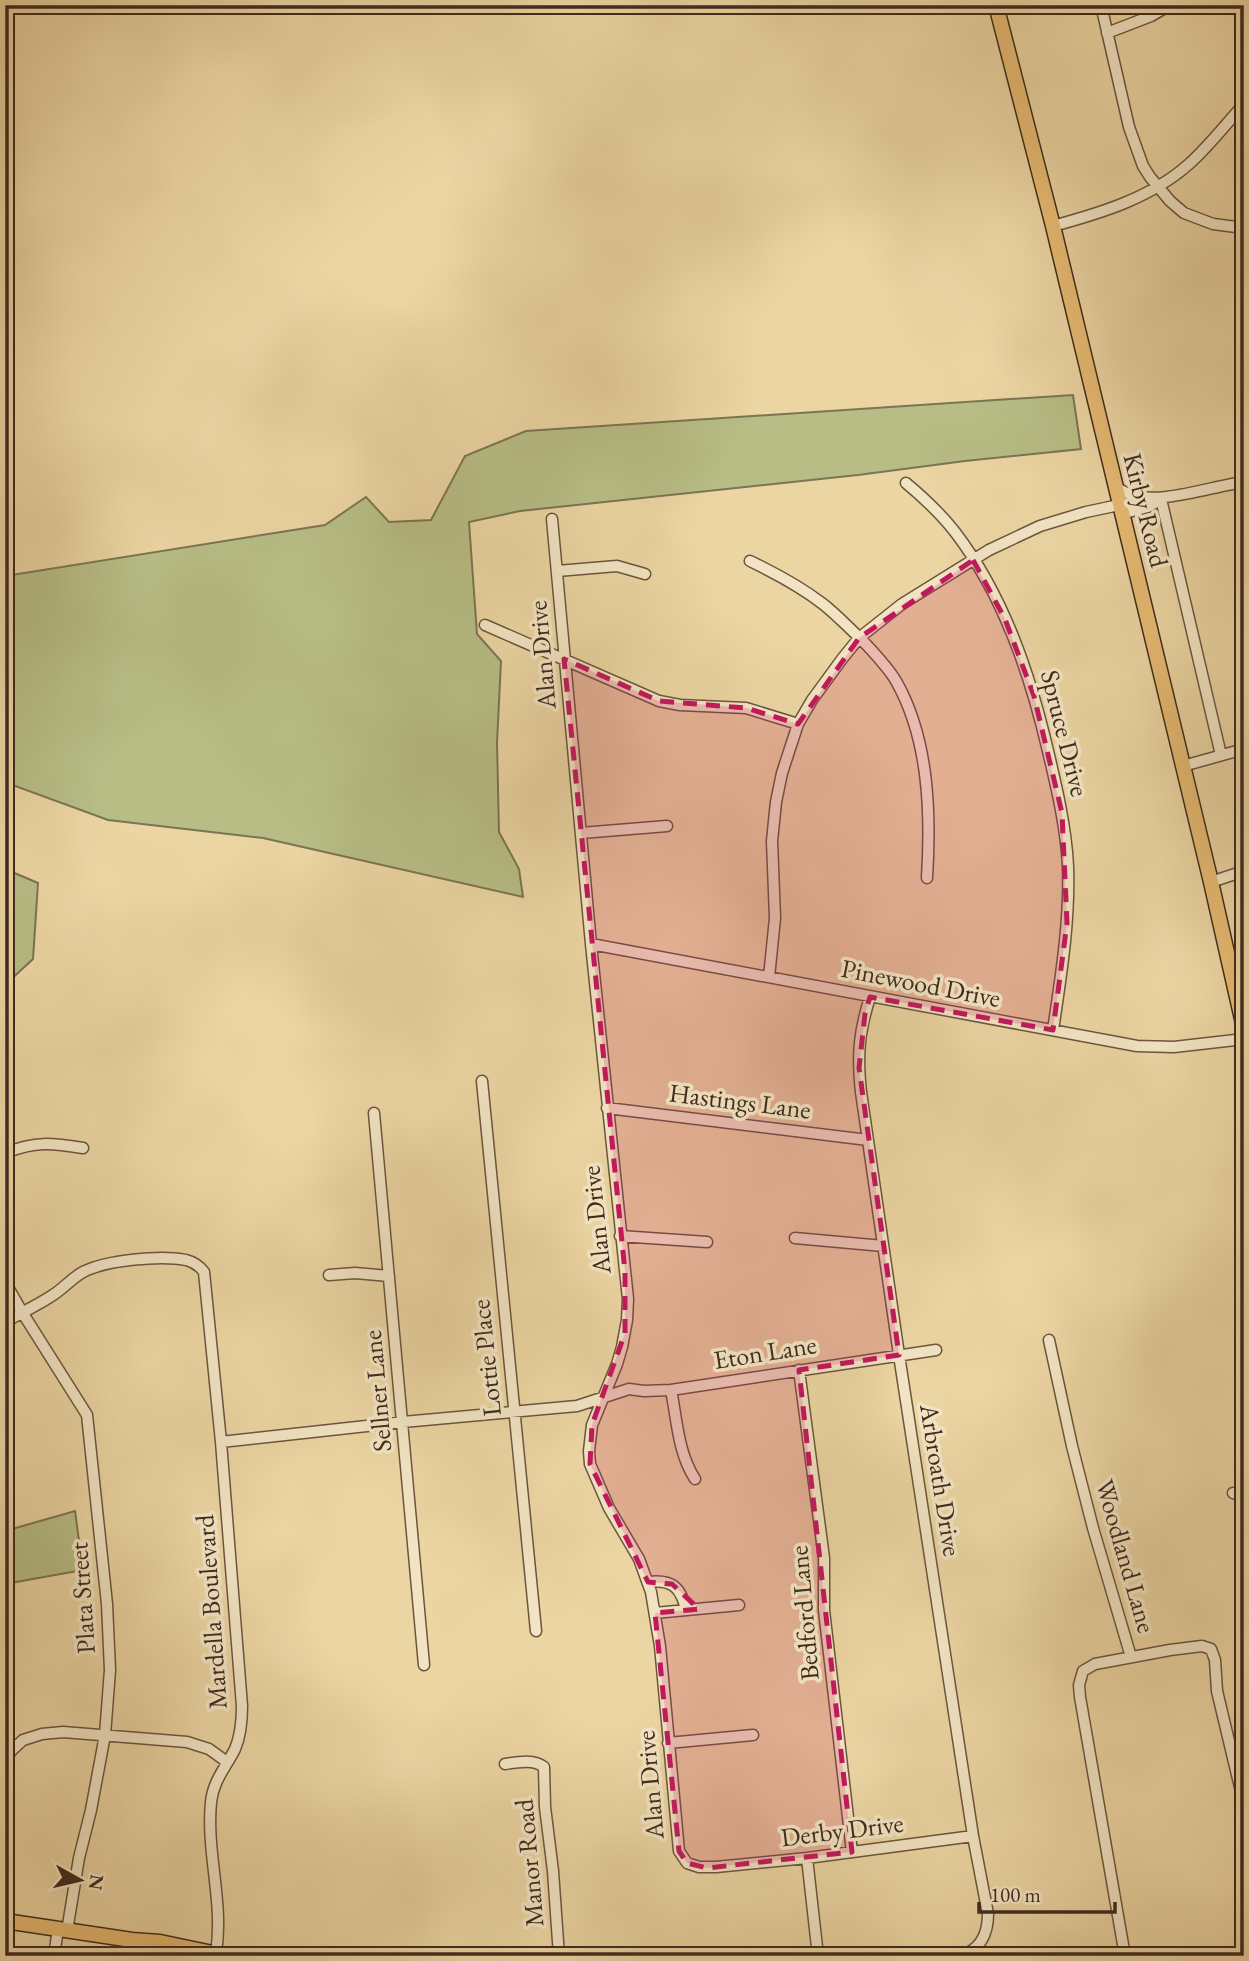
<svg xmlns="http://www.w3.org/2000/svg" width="1249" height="1961" font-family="'EB Garamond',serif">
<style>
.green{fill:#b7bd85;stroke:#7c7452;stroke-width:2}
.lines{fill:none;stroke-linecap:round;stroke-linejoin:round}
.minor-casing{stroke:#6b553f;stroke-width:13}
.major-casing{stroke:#402a1e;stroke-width:17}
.minor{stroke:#f2e4c3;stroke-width:10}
.major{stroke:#e6ba71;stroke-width:14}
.marked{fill:#c2185b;fill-opacity:0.2;stroke:#c2185b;stroke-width:5;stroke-dasharray:14 9;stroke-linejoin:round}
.labels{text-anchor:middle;stroke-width:7;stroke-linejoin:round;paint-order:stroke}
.street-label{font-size:26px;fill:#402a1e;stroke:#f2e4c3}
</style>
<rect width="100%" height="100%" fill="#ebd5a2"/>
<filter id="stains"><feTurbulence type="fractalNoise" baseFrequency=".00286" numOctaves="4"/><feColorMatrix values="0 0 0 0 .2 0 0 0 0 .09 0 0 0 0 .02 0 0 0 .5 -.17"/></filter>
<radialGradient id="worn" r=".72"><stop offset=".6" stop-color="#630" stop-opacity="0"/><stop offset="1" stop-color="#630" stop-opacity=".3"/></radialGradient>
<path class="green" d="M1073,395L1081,449L965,461L858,475L520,511L469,522L477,634L501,661L497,743L499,832L519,869L523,897L263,838L108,820L10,784L5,805V576L325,525L366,497L389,522L431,520L465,456L526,431Z
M5,869L38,883L33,959L5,985Z
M75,1511L83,1570L5,1584V1531Z"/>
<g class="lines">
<g class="minor-casing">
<path id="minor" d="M1101,5L1129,127L1143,166L1150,177L1170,201L1184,213L1213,224L1244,228
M1107,33L1151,16L1170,5
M1053,226C1101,213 1151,198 1189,164C1209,146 1226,124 1244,104
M906,483C924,498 941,514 955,532C1004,596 1030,674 1048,751C1057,789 1066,827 1068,866C1070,921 1061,976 1053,1030
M1114,486C1119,489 1124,492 1129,494C1158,506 1212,486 1244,482
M1161,499L1221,755
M1121,514L1148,507L1161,499
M552,519L591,944L628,1299L627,1320L622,1347L617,1364L592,1425L589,1451L590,1464L609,1508L639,1559L651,1592L660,1646L679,1851L687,1863L699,1867H716L807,1858L973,1836
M750,561C775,573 801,587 823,604C837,615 849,628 862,640C874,653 887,666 896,681C929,739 931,813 927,878
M557,571L617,566L645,574
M485,625L659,701L680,705L746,708L798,724
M1183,766L1244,749
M581,833L667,826
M1211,882L1244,871
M591,944L1137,1046L1174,1047L1244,1039
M769,977L775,918L772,841L776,802L782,773L798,724L812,700L842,659L859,638L902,604L989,550L1040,526L1086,512L1119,505
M870,997C859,1032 857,1055 861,1092L899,1355L973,1836L988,1914C988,1934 980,1951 959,1956
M482,1081L536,1631
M607,1108L868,1140
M374,1113L424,1665
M5,1153C36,1141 51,1143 83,1148
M620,1236L707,1242
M795,1238L883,1246
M329,1275L355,1273L389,1276
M5,1282L22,1312L87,1415L107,1604L110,1670L105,1735L91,1810L79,1858L67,1931
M5,1322C21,1313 38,1305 53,1295C64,1288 72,1278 83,1272C106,1260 161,1255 186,1260C194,1262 199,1265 204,1272L221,1442L242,1706C242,1721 241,1735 235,1749C226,1767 213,1781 211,1802C206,1853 224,1902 216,1953
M1049,1340L1072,1446L1093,1528L1131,1657
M799,1370L824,1558V1610L852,1852
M671,1390C677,1420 678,1453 695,1479
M221,1442L403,1422L577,1406L629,1389L644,1391L671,1390L936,1350
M1233,1493L1244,1497
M648,1582C672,1579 681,1587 686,1610
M655,1613L739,1605
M668,1743L753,1735
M7,1757L12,1750L23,1740L42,1734L63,1732L187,1742L209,1749L227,1762
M505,1764C518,1762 534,1759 544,1767L545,1807L553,1871L559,1956
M807,1858L818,1956
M54,1956L58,1929
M1125,1956L1080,1697L1079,1685L1083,1671L1095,1664L1170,1650L1202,1646L1211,1649L1215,1660L1217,1691L1244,1804"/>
</g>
<g class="major-casing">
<path id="major" d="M996,5L1053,226L1211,882L1244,1028
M5,1921L132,1940L160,1942L227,1956"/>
</g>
<use href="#minor" class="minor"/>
<use href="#major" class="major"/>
</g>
<path class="marked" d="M973,560L1005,619L1034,696L1062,813L1067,923L1053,1030L870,997L865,1014L859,1068L899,1355L799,1370L852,1852L707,1868L687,1863L679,1851L655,1613L699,1609L672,1584L648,1582L590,1464L592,1425L625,1333V1272L564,659L659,701L746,708L798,724L859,638Z"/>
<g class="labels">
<g class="street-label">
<text transform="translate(1146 510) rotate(76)" y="9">Kirby Road</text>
<text transform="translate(542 655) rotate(-95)" y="9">Alan Drive</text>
<text transform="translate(1065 733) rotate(76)" y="9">Spruce Drive</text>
<text transform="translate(921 983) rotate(11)" y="9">Pinewood Drive</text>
<text transform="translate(740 1101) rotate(7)" y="9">Hastings Lane</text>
<text transform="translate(596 1220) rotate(-96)" y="9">Alan Drive</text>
<text transform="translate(765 1352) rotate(-9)" y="9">Eton Lane</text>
<text transform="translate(486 1358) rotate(-96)" y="9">Lottie Place</text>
<text transform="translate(377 1391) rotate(-95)" y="9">Sellner Lane</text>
<text transform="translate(941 1480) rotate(81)" y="9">Arbroath Drive</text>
<text transform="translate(1126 1556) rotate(74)" y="9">Woodland Lane</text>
<text transform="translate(82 1598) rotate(-94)" y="9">Plata Street</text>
<text transform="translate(211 1612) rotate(-94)" y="9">Mardella Boulevard</text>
<text transform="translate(804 1613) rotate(-95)" y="9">Bedford Lane</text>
<text transform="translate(650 1785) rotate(-95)" y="9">Alan Drive</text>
<text transform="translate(842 1830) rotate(-7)" y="9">Derby Drive</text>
<text transform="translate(529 1863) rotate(-95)" y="9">Manor Road</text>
</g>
</g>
<rect width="1249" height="1961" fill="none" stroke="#ebd5a2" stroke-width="28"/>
<rect x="7" y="7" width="1235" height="1947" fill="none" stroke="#402a1e" stroke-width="3.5"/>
<rect x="14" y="14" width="1221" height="1933" fill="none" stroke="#402a1e" stroke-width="2"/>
<g transform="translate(80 1880) rotate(98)" stroke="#f2e4c3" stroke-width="5" paint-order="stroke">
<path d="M0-5L12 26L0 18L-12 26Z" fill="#402a1e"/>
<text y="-10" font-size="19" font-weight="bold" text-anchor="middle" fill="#402a1e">N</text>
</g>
<path d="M979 1902v10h136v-10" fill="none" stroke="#402a1e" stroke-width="3.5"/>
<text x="990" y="1902" font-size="21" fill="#402a1e" stroke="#f2e4c3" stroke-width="5" paint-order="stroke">100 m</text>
<rect width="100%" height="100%" filter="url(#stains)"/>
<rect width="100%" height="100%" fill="url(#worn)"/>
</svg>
